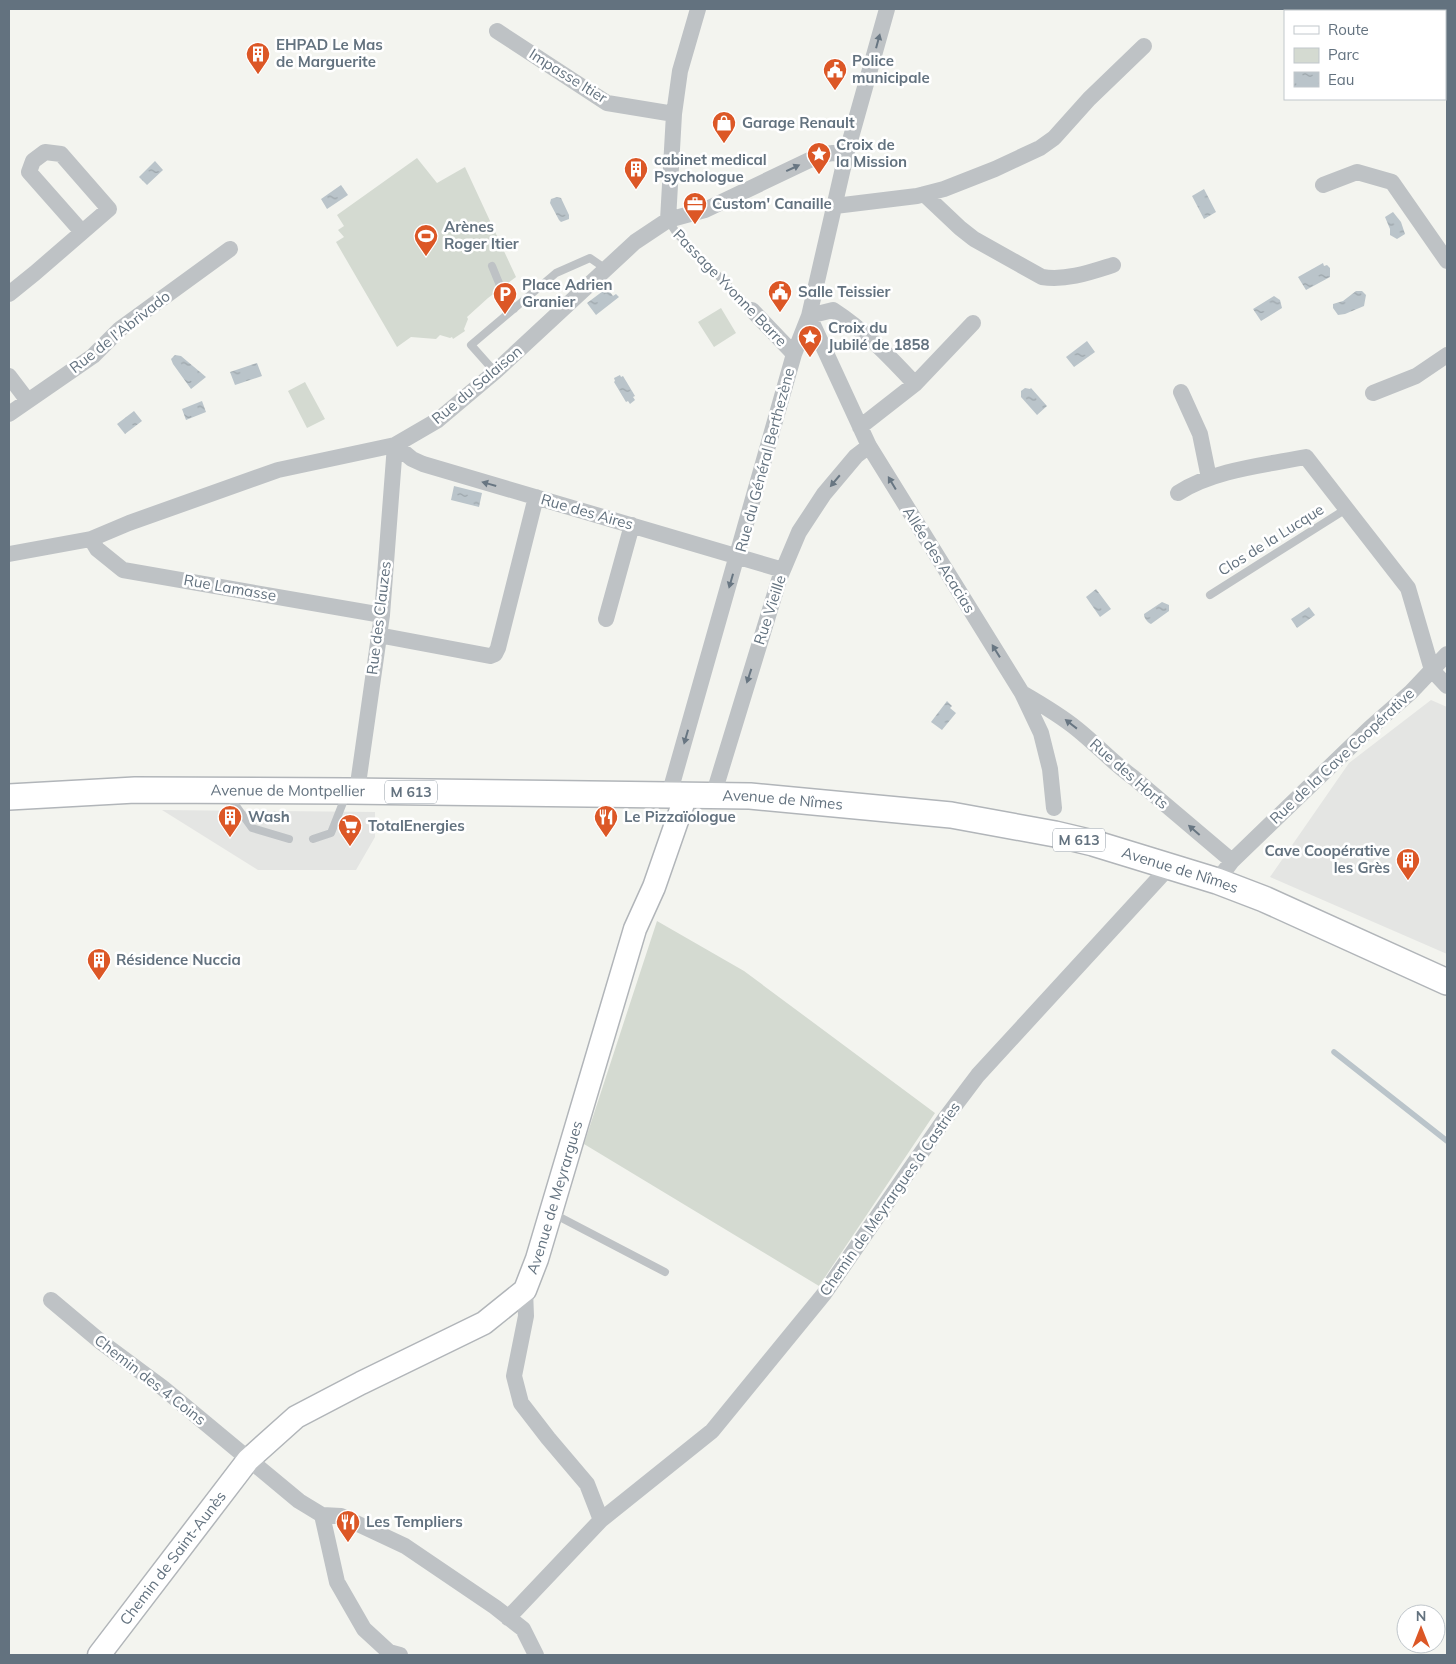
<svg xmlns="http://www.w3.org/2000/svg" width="1456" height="1664" font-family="Mulish,sans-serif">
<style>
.built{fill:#e4e5e3}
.green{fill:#d4dad1}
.water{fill:url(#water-ripples)}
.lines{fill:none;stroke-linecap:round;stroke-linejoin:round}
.stream{stroke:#bac4ca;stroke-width:5.5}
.secondary-casing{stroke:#b1b5b9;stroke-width:25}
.primary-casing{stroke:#b1b5b9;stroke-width:28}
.lane{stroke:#bec2c5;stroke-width:8}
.street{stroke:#bec2c5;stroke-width:16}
.secondary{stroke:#fff;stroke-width:22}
.primary{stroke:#fff;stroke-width:25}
.oneway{fill:#687682}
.labels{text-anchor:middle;stroke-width:5;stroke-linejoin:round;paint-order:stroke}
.shield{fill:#fff;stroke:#929ca5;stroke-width:1}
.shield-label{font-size:14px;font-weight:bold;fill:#63727f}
.poi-label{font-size:15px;font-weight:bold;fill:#63727f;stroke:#fff;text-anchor:start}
.street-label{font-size:15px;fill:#63727f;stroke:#fff}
</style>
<defs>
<pattern id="water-ripples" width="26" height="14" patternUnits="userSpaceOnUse" patternTransform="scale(1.25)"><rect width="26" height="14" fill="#bac4ca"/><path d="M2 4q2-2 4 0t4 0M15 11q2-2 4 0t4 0" fill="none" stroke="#9ba4a9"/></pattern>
</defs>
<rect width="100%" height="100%" fill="#f3f4ef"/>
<path class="built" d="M1431,700L1447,707V954L1270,877L1349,763Z
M162,810L375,812V837L356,870H258Z"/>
<path class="green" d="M417,158L437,183L465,167L516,277L488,298L467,317L468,319L464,329L465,331L453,339L452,337L450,338L440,335L436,339L411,337L397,347L336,242L344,237L338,230L344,226L337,215Z
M721,308L736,333L714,347L698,322Z
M305,382L325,419L307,428L288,391Z
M657,921L744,971L935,1113L819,1286L584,1144Z"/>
<path class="water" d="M155,161L163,170L147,185L139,177Z
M341,185L348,195L327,209L321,199Z
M1204,189L1216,212L1204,219L1192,196Z
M557,197L561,198L569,215V219L561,222L559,220L550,203L551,199Z
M1393,212L1401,222L1405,234L1397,239L1390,235V229L1385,217Z
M1323,263L1324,266L1327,265L1330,268V277L1306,290L1298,277Z
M607,288L613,296L616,294L619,297L596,315L587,303Z
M1356,291H1362L1366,295L1364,306L1345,314L1338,315L1333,308V304L1343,301Z
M1274,296L1280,300L1282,308L1261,321L1253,309Z
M1087,341L1095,352L1074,367L1066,357Z
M175,355L181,356L206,377L191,389L173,364L171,359Z
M257,363L262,376L235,385L230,372Z
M620,375L621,377L623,376L635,396L633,397L635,400L630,404L628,401L626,402L614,382L615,381L614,378Z
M1025,388L1030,389L1031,388L1047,406L1037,415L1021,397V391Z
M202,401L206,412L186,420L182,409Z
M134,411L142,421L125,434L117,424Z
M454,486L482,493L479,507L451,500Z
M1096,589L1111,609L1100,617L1086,597Z
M1162,602L1169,605V611L1151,624C1147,622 1144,618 1144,614Z
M1309,607L1315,615L1297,628L1291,619Z
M947,701L952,706L950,708L956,713L942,730L931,722Z"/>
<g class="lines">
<path class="stream" d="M1334,1052L1447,1141"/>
<g class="secondary-casing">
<g id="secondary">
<path id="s1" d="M99,1655L248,1460L296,1417L361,1383L484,1323L525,1290L537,1259L635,929L654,887L686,795"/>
</g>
</g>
<g class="primary-casing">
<g id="primary">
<path id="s2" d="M9,797L135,790L347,791L750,796L951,815L1055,834L1093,843L1217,881L1264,899L1447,982"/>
</g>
</g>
<path class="lane" d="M668,220L677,234L752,310
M492,266L501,288L514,309
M495,372L471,345L556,273L590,258L606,269
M1210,595L1346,509
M229,796L252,828L289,839
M313,839L331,833L346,795
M552,1213L665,1272"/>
<path class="street" d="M1437,9L1438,11
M497,31L607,103L674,114
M1323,185L1357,172L1392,182L1447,261
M924,194L960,228L974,239L1042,277C1066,281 1091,272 1113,265
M835,206L917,196L944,189L995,169L1040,148L1054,138L1089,99L1144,46
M668,220L674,114L680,71L698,9
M9,294L35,273L109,209L61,154L45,152L33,161L29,172L82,232
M752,310L794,354
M809,316L869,446L1022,693L1041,733L1050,769L1054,808
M809,316L833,310C864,330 890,357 915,384
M9,376L28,401
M1181,392L1200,434L1209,478
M1373,393L1416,376L1447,355
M9,414L93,356L120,329L230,249
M860,427L915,384L973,323
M395,445L412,459L423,464L783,570
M1178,493C1213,470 1265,465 1306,457L1408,588L1432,670L1447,686
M91,539L97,549L123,570L382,615
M9,554L91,539L129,523L278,470L395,445L438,420L495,372L635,242L668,220L705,210L820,155L833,153L846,155
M606,619L632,525
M378,635L490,656L495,654L498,648L536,497
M1022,693C1041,704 1060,715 1077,729C1097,745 1113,763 1134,778L1232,861
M357,791L382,615L395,445
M669,795L794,354L809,316L846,155L887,9
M713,796L780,577L799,532L824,494L856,456L869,446
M1217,881L1232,861L1370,728L1411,692L1447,654
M51,1300L101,1342L163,1388L299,1501L322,1515L337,1582L364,1629L389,1652L400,1655
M322,1515L341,1516L405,1546L495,1607L523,1629L536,1655
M601,1520L712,1431L824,1294L944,1120L978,1075L1170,866
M508,1618L601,1520L587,1484L548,1438L521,1403L514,1376L526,1316L525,1290"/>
<use href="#secondary" class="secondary"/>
<use href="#primary" class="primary"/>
</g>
<defs><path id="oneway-solid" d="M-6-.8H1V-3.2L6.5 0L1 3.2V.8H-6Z" transform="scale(1.25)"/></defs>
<g class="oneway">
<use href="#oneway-solid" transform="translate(878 41) rotate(-75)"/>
<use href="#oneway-solid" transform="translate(793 168) rotate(-25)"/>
<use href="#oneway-solid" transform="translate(835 481) rotate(130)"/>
<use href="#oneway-solid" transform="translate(892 483) rotate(-121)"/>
<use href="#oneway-solid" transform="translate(489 484) rotate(-164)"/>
<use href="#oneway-solid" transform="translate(731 581) rotate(106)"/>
<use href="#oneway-solid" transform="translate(996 651) rotate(-122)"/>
<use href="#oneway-solid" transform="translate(749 676) rotate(108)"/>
<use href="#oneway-solid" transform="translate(1071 724) rotate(-142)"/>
<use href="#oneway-solid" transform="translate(686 737) rotate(106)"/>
<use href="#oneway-solid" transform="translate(1194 830) rotate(-139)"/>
</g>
<defs>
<g id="building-pin" transform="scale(1.25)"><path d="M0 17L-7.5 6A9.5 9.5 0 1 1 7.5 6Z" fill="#dc5726" stroke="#fff"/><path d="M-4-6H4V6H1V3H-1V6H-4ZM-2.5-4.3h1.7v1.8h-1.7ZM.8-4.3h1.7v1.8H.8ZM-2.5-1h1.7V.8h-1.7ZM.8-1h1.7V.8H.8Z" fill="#fff"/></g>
<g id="civic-pin" transform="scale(1.25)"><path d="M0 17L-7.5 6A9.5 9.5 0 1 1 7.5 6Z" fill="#dc5726" stroke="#fff"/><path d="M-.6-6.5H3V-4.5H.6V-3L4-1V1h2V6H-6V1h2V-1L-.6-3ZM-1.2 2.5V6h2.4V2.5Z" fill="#fff"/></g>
<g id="shop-pin" transform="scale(1.25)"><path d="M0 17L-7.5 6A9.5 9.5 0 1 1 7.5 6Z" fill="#dc5726" stroke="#fff"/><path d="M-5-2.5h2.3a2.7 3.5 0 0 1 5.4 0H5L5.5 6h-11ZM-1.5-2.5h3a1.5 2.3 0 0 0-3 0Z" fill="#fff"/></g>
<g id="sight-pin" transform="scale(1.25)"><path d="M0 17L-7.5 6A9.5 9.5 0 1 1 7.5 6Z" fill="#dc5726" stroke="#fff"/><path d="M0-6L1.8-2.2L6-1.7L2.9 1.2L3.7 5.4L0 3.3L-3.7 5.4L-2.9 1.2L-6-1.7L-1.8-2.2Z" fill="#fff"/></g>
<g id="office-pin" transform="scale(1.25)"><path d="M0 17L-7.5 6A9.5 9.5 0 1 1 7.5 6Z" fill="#dc5726" stroke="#fff"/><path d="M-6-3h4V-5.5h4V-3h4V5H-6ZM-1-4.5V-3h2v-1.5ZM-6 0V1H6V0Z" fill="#fff"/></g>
<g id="stadium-pin" transform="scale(1.25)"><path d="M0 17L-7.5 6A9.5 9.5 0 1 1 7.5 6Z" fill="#dc5726" stroke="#fff"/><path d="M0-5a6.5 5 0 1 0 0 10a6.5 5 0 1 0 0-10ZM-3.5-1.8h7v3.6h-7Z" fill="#fff"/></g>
<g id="parking-pin" transform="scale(1.25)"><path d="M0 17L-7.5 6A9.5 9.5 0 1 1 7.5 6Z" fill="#dc5726" stroke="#fff"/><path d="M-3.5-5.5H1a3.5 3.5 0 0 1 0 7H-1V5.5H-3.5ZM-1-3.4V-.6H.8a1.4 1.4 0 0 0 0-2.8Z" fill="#fff"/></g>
<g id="restaurant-pin" transform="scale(1.25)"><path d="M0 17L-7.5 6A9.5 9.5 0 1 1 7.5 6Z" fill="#dc5726" stroke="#fff"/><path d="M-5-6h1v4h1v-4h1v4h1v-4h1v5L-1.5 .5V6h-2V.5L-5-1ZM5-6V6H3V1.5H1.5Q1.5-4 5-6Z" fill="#fff"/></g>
<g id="supermarket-pin" transform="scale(1.25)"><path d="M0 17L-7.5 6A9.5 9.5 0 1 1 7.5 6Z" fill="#dc5726" stroke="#fff"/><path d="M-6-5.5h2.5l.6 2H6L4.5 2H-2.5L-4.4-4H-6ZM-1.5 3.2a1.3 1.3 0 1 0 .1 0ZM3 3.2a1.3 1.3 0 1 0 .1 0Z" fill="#fff"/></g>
</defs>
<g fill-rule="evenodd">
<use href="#building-pin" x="258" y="54"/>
<use href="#civic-pin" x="835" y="70"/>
<use href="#shop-pin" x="724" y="123"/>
<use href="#sight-pin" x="819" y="154"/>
<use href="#building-pin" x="636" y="169"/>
<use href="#office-pin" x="695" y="204"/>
<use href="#stadium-pin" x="426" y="236"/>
<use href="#civic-pin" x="780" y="292"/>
<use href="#parking-pin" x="505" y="294"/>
<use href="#sight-pin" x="810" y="337"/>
<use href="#building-pin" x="230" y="817"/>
<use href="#restaurant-pin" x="606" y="817"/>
<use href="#supermarket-pin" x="350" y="826"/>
<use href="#building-pin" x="1408" y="860"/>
<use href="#building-pin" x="99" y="960"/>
<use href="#restaurant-pin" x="348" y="1522"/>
</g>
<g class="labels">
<g class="shield">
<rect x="385" y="780.5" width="52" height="23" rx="4"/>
<rect x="1053" y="828.5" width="52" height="23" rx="4"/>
</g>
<g class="shield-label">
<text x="411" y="797">M 613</text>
<text x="1079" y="845">M 613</text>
</g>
<g class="poi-label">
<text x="276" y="50">EHPAD Le Mas<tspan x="276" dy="17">de Marguerite</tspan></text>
<text x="852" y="66">Police<tspan x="852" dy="17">municipale</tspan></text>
<text x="742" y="128">Garage Renault</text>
<text x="836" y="150">Croix de<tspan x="836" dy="17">la Mission</tspan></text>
<text x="654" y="165">cabinet medical<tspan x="654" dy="17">Psychologue</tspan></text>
<text x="712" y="209">Custom' Canaille</text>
<text x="444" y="232">Arènes<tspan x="444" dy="17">Roger Itier</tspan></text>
<text x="522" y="290">Place Adrien<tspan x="522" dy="17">Granier</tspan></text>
<text x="798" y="297">Salle Teissier</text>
<text x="828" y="333">Croix du<tspan x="828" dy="17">Jubilé de 1858</tspan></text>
<text x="248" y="822">Wash</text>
<text x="624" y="822">Le Pizzaïologue</text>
<text x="368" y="831">TotalEnergies</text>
<text x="1390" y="856" text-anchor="end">Cave Coopérative<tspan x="1390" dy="17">les Grès</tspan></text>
<text x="116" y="965">Résidence Nuccia</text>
<text x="366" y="1527">Les Templiers</text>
</g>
<g class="street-label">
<text transform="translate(568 76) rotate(32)" y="5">Impasse Itier</text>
<text transform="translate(730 288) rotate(46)" y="5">Passage Yvonne Barre</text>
<text transform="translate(120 332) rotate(-38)" y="5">Rue de l'Abrivado</text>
<text transform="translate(477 385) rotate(-40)" y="5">Rue du Salaison</text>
<text transform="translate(765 460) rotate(-75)" y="5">Rue du Général Berthezène</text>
<text transform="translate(587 512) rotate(16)" y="5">Rue des Aires</text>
<text transform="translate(1271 540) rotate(-32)" y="5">Clos de la Lucque</text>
<text transform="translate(939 560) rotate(58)" y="5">Allée des Acacias</text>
<text transform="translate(230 588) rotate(10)" y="5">Rue Lamasse</text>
<text transform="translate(770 610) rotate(-72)" y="5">Rue Vieille</text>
<text transform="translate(379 618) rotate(-83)" y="5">Rue des Clauzes</text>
<text transform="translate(1342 756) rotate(-43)" y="5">Rue de la Cave Coopérative</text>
<text transform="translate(1129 774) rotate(41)" y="5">Rue des Horts</text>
<text dy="5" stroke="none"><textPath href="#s2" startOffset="279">Avenue de Montpellier</textPath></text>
<text dy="5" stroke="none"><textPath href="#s2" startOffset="774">Avenue de Nîmes</textPath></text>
<text dy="5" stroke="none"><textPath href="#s2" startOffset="1179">Avenue de Nîmes</textPath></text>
<text dy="5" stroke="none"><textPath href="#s1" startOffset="670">Avenue de Meyrargues</textPath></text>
<text transform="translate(890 1199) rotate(-55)" y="5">Chemin de Meyrargues à Castries</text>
<text transform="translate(150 1380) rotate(38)" y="5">Chemin des 4 Coins</text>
<text dy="5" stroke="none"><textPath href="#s1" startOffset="122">Chemin de Saint-Aunès</textPath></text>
</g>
</g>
<rect width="1456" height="1664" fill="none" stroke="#63727f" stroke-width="20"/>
<rect x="1284" y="10" width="162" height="90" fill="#ffffff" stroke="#c1c7cc"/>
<rect x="1294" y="26" width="25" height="8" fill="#ffffff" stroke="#c1c7cc"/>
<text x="1328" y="35" font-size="15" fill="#63727f">Route</text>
<rect x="1294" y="48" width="25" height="15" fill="#d4dad1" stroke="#c1c7cc"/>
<text x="1328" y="60" font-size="15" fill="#63727f">Parc</text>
<rect x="1294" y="72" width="25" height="15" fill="url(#water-ripples)" stroke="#c1c7cc"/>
<text x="1328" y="85" font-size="15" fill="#63727f">Eau</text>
<g transform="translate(1421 1629)"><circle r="24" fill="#ffffff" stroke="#c1c7cc"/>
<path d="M0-4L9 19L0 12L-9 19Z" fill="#dc5726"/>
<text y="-8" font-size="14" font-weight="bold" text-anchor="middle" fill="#63727f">N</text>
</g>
</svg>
